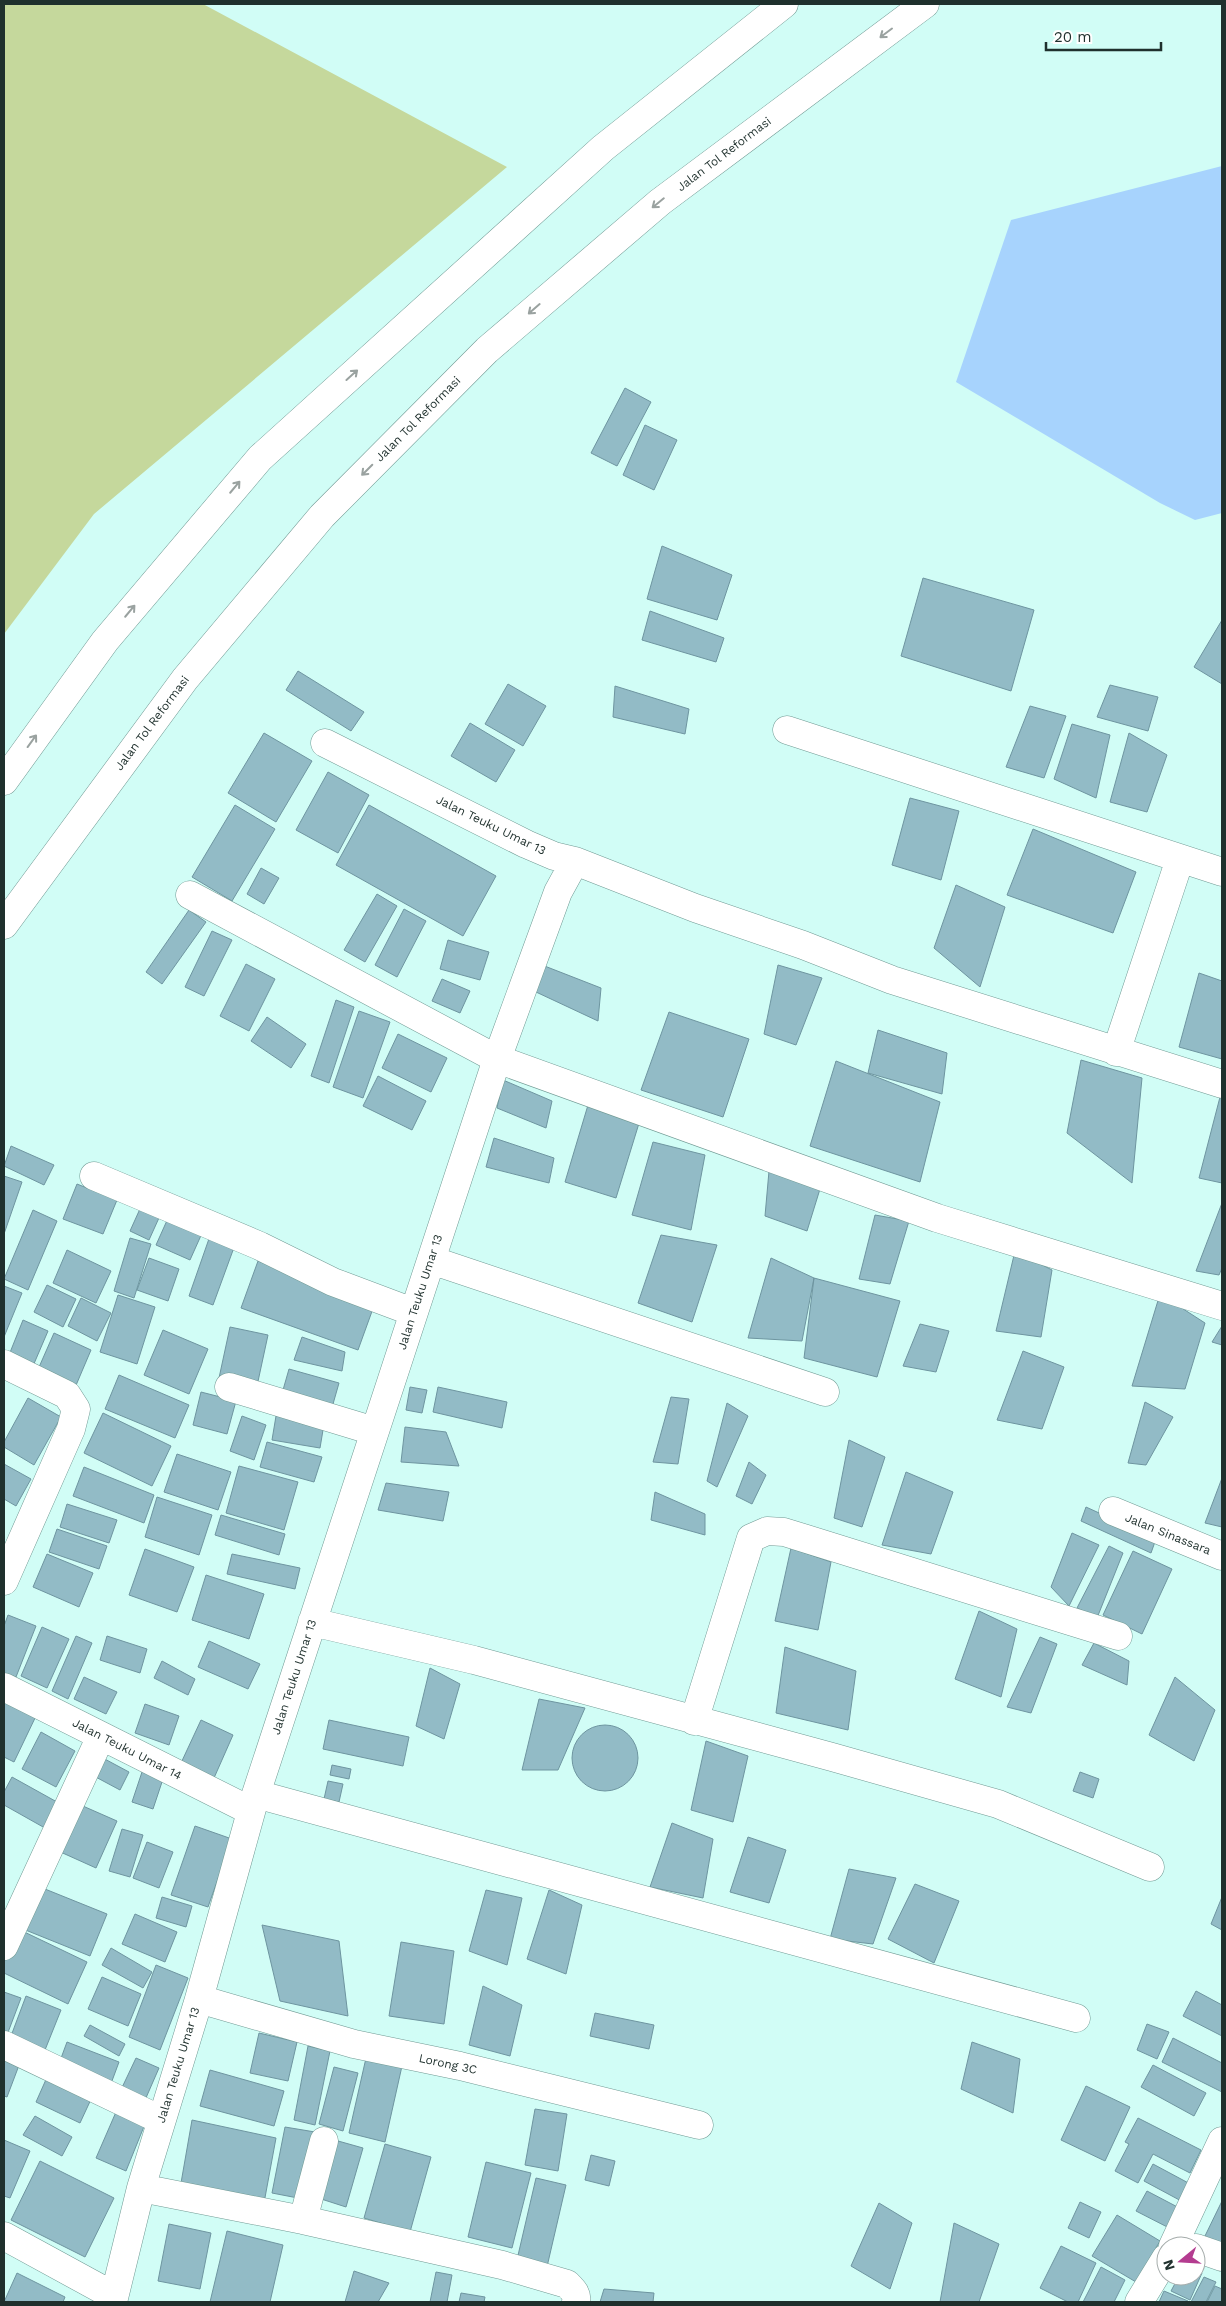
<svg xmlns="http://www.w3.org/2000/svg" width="1226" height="2306" font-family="'Work Sans',sans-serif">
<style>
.green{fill:#c5d89c}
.water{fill:#a7d3fd}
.building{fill:#92bbc6;stroke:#6e95a0}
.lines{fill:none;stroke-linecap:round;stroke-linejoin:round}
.street-casing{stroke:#719a94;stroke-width:29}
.highway-casing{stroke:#719a94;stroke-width:29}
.street{stroke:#fff;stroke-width:28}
.highway{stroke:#fff;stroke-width:28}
.oneway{stroke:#9aa2a0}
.labels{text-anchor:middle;stroke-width:4.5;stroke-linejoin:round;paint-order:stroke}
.street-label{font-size:12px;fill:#1f302d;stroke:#fff}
</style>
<rect width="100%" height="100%" fill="#d1fdf6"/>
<path class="green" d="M4,4H203L507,167L94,514L4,634Z"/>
<path class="water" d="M1222,166V513L1195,520L1160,503L956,382L1011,220Z"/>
<path class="building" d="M625,388L651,402L617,466L591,453Z
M645,425L677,440L654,490L623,475Z
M662,546L732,575L717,620L647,599Z
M923,578L1034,610L1011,691L901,656Z
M650,611L724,638L716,662L642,640Z
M1222,620V684L1194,667Z
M298,671L364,712L351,731L286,690Z
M508,684L546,706L523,746L485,724Z
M1110,685L1158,697L1148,731L1097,717Z
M615,686L689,709L685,734L613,717Z
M1030,706L1066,716L1044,778L1006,767Z
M470,723L515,750L496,782L451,756Z
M1072,724L1110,735L1096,798L1054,779Z
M264,733L312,761L276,822L228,793Z
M1129,733L1167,755L1147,812L1110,802Z
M328,772L369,795L338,853L296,830Z
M910,798L959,811L941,880L892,865Z
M235,805L275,829L232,901L192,877Z
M369,805L496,876L463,936L336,865Z
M1033,829L1136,872L1113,933L1007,895Z
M261,868L279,878L264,904L247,894Z
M956,885L1005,907L980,987L934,948Z
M377,894L397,906L365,962L344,950Z
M404,909L426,921L397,977L375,965Z
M189,910L206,922L162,984L146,972Z
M212,931L232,940L204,996L185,987Z
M448,940L489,952L480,980L440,969Z
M246,964L275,979L249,1031L220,1016Z
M542,965L601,988L598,1021L536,992Z
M778,965L822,978L796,1045L764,1034Z
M1199,973L1222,981V1059L1179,1047Z
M442,979L470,991L460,1013L432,1001Z
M336,1000L354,1007L329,1083L311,1076Z
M359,1011L390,1022L363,1098L333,1087Z
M669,1012L749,1039L723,1117L641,1090Z
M267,1017L306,1044L291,1068L251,1041Z
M878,1030L947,1053L942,1094L868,1073Z
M398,1034L447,1058L431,1092L382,1068Z
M1081,1060L1142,1078L1132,1183L1067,1133Z
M836,1061L940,1102L920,1182L810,1146Z
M378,1076L426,1101L412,1130L363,1106Z
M503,1080L552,1101L546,1128L497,1108Z
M1220,1097H1222V1183L1199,1178Z
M588,1105L640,1120L616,1198L565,1182Z
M494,1138L554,1158L549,1183L486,1167Z
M653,1142L705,1155L691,1230L632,1215Z
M11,1146L54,1165L44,1185L4,1166Z
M769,1171L820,1189L807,1231L765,1216Z
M4,1176L22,1182L4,1234Z
M77,1184L117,1200L103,1234L63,1219Z
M144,1200L163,1209L149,1240L130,1231Z
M1222,1203V1268L1219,1275L1196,1271Z
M33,1210L57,1221L28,1290L4,1279Z
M875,1215L909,1221L890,1284L859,1279Z
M169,1216L203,1231L190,1260L156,1245Z
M211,1233L236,1242L213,1305L189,1296Z
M661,1235L717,1245L692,1322L638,1303Z
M130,1238L151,1244L134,1298L114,1291Z
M67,1250L111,1271L96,1303L53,1283Z
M1015,1251L1052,1270L1041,1337L996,1331Z
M149,1258L179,1269L168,1301L137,1290Z
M771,1258L814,1278L802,1341L748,1338Z
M258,1261L375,1303L358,1350L241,1308Z
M814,1278L900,1301L877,1377L804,1358Z
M47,1285L76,1299L63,1327L34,1312Z
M4,1286L22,1293L4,1337Z
M1160,1294L1205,1323L1185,1389L1132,1386Z
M118,1295L155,1307L137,1364L100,1352Z
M81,1298L111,1313L97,1341L68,1326Z
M23,1320L48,1331L33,1366L9,1355Z
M920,1324L949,1331L936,1372L903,1366Z
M1222,1326V1345L1212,1342Z
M230,1327L268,1335L257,1386L219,1378Z
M163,1330L208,1349L189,1394L144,1375Z
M54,1333L91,1350L74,1390L36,1374Z
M302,1337L345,1352L342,1371L294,1360Z
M1023,1351L1064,1367L1042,1429L997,1420Z
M289,1369L339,1383L331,1411L281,1397Z
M119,1375L189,1405L175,1438L105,1409Z
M410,1387L427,1390L422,1413L406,1410Z
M438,1387L507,1402L502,1428L433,1412Z
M201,1392L236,1401L227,1434L193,1425Z
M671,1397L689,1399L678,1464L653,1462Z
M28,1398L61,1417L34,1465L4,1447V1442Z
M1145,1402L1173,1417L1146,1465L1128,1463Z
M727,1403L748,1416L717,1487L707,1481Z
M103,1413L171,1446L152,1486L84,1453Z
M242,1416L266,1425L254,1460L230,1451Z
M276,1416L324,1424L320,1448L272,1440Z
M405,1427L446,1432L459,1466L401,1462Z
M849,1440L885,1457L862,1527L834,1518Z
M267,1442L322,1457L314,1482L260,1467Z
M177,1454L231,1472L218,1510L164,1492Z
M749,1462L766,1475L752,1504L736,1496Z
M4,1464L31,1479L16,1506L4,1499Z
M239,1466L298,1482L284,1530L226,1513Z
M84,1467L154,1495L144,1523L73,1496Z
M906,1472L953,1492L931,1554L882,1545Z
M1222,1478V1527L1205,1523Z
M386,1483L449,1492L443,1521L378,1510Z
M655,1492L705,1514V1535L651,1520Z
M157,1497L212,1515L199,1555L145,1537Z
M67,1504L117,1520L109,1543L60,1527Z
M1086,1507L1156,1539L1151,1553L1081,1521Z
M221,1515L285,1534L279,1555L215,1535Z
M57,1529L107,1546L99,1569L49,1552Z
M1072,1533L1099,1545L1069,1606L1051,1587Z
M1109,1546L1123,1553L1097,1618L1077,1608Z
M791,1548L831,1562L818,1630L775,1621Z
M145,1549L194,1567L177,1612L129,1595Z
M1133,1551L1172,1569L1142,1634L1103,1615Z
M47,1554L93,1573L79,1607L33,1587Z
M232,1554L300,1568L295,1589L227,1574Z
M206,1575L264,1594L249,1639L192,1620Z
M979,1611L1017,1629L1001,1697L955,1679Z
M8,1615L36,1626L16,1677L4,1673V1626Z
M42,1627L69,1639L47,1688L21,1676Z
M76,1636L92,1643L68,1699L52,1691Z
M107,1636L147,1649L140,1673L100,1660Z
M1040,1637L1057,1644L1031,1713L1007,1707Z
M209,1641L260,1664L248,1689L198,1667Z
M1094,1643L1129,1661L1127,1685L1082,1665Z
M785,1647L856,1671L848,1730L776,1713Z
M162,1661L195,1679L188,1695L154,1678Z
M430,1668L460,1684L444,1739L416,1726Z
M84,1677L117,1692L106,1714L74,1699Z
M1175,1677L1215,1710L1194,1761L1149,1735Z
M539,1699L585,1708L558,1770H522Z
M4,1700L36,1716L14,1762L4,1757Z
M145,1704L179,1716L169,1745L135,1733Z
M201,1720L233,1735L214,1778L181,1763Z
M329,1720L409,1737L403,1766L323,1749Z
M572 1758a33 33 0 1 1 66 0a33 33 0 1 1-66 0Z
M41,1732L75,1751L56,1787L22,1769Z
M706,1741L748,1756L733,1822L691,1810Z
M101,1757L129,1772L120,1790L92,1775Z
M332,1765L351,1769L349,1779L330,1775Z
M142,1772L163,1779L153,1809L132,1802Z
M1080,1772L1099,1779L1093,1798L1073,1791Z
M12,1777L66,1807L52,1832L4,1805V1792Z
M328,1781L343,1784L339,1802L324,1799Z
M76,1803L117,1821L96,1868L56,1850Z
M672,1823L713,1839L703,1898L650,1887Z
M195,1826L232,1839L208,1907L171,1895Z
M122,1829L143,1835L130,1877L109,1871Z
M748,1837L786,1850L769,1903L730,1892Z
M147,1842L173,1852L159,1888L133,1878Z
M849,1869L896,1878L873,1944L830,1939Z
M915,1884L959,1901L934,1963L888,1939Z
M35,1885L107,1914L90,1956L18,1927Z
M486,1890L522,1898L507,1965L469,1951Z
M549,1890L582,1905L566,1974L527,1959Z
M162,1897L192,1906L186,1927L156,1918Z
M1222,1897V1930L1211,1924Z
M135,1914L177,1932L165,1962L122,1944Z
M262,1925L339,1941L348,2016L280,2001Z
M16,1928L87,1962L68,2004L4,1973V1954Z
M401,1942L454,1951L444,2024L389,2016Z
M111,1948L152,1972L143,1988L102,1965Z
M156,1965L188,1978L160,2050L129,2037Z
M102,1977L141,1994L128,2026L88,2009Z
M483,1986L522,2005L510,2056L469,2045Z
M1196,1991L1222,2005V2036L1183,2016Z
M4,1992L21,1998L7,2035L4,2033Z
M26,1996L61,2010L45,2050L11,2036Z
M595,2013L654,2025L649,2049L590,2036Z
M1147,2024L1169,2032L1157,2059L1137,2050Z
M90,2025L125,2044L119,2056L84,2036Z
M259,2033L297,2042L288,2081L250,2073Z
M1173,2038L1222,2063V2092L1162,2062Z
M67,2042L119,2062L109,2089L57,2069Z
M972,2042L1020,2059L1013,2113L961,2089Z
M308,2046L330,2051L315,2125L294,2120Z
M4,2053L21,2060L7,2097L4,2096Z
M136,2058L159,2068L142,2107L118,2096Z
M366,2058L402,2066L385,2142L349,2133Z
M1153,2065L1206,2093L1194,2116L1141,2087Z
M334,2067L358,2073L343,2131L319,2124Z
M210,2070L284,2091L274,2126L200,2106Z
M48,2075L93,2095L80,2123L36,2102Z
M1086,2086L1130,2107L1105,2161L1061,2140Z
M535,2109L567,2114L558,2171L525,2165Z
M116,2112L145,2124L126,2171L96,2158Z
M35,2116L72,2137L62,2156L23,2135Z
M1138,2118L1201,2150L1190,2173L1153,2154L1138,2183L1115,2171L1129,2144L1125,2142Z
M192,2120L276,2138L264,2203L181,2183Z
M285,2127L315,2132L303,2199L272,2193Z
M331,2139L363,2148L346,2207L315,2197Z
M4,2140L30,2151L10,2198L4,2196Z
M385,2144L431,2157L410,2232L364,2218Z
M591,2155L615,2161L609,2186L585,2180Z
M40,2161L114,2198L85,2257L11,2220Z
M486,2162L531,2173L512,2248L468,2237Z
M1153,2164L1194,2186L1185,2203L1144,2181Z
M536,2178L566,2185L546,2271L516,2264Z
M1147,2191L1187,2212L1177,2232L1136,2211Z
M1222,2201V2247L1204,2238Z
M1080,2202L1101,2212L1089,2238L1068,2228Z
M879,2203L912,2223L890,2289L851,2266Z
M1117,2215L1160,2241L1136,2282L1092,2256Z
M954,2223L999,2244L979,2302H940Z
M169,2224L211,2233L200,2289L158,2281Z
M227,2231L283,2245L270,2302H210Z
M1061,2246L1096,2263L1078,2302H1068L1040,2288Z
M1101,2267L1125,2280L1114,2302H1083Z
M1196,2270L1202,2273L1190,2300L1171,2291L1179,2276H1196Z
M354,2271L389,2283L378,2302H345Z
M436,2272L452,2275L447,2302H430Z
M17,2273L65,2297L63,2302H4Z
M1204,2277L1216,2282L1206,2302H1191Z
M1215,2286L1222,2289V2302H1207Z
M604,2289L654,2293L653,2302H600Z
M1164,2291L1188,2301V2302H1159Z
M461,2293L485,2297L484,2302H459Z"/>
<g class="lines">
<g class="street-casing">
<path id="street" d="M787,730L1222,872
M325,743L526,844L554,856L575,861L558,892L497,1059L937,1218L1222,1306
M575,861L695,908L803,945L892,980L1222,1084
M1116,1052L1180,859
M94,1176L260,1246L333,1282L413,1312
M431,1260L825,1392
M4,1364L67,1395L76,1409L71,1429L4,1581
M229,1387L374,1431
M1113,1511L1222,1556
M312,1622L474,1660L832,1757L998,1804L1150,1867
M4,1687L251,1811
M694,1721L751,1538L767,1531L784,1532L1118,1636
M256,1794L1076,2018
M4,1946L101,1736
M199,1999L354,2044L460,2066L699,2125
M4,2045L161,2120
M141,2188L303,2220L502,2265L567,2284C572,2289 578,2294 576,2302
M303,2220L324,2141
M4,2236L114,2296
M1173,2246L1222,2141
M1196,2248L1222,2257
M113,2302L141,2188L199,1999L256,1794L497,1059L190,895
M1139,2302L1166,2258"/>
</g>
<g class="highway-casing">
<path id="highway" d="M4,781L105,641L260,458L603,148L784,4
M4,925L185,679L322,516L487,350L660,202L925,4"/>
</g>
<use href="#street" class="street"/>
<use href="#highway" class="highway"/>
</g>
<defs><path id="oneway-shaft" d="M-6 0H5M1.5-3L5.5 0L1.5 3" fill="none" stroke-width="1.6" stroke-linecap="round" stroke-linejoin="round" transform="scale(1.25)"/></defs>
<g class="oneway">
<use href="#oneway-shaft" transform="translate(886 33) rotate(143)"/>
<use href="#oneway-shaft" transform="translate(658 203) rotate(141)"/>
<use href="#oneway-shaft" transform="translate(534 309) rotate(139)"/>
<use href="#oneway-shaft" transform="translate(352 375) rotate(-42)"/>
<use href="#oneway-shaft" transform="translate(367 470) rotate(135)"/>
<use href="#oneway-shaft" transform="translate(235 487) rotate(-50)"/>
<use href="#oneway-shaft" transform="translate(130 611) rotate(-50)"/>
<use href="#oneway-shaft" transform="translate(32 741) rotate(-54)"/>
</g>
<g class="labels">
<g class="street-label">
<text transform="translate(724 154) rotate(-37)" y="4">Jalan Tol Reformasi</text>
<text transform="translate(418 419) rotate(-45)" y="4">Jalan Tol Reformasi</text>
<text transform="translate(152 723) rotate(-53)" y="4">Jalan Tol Reformasi</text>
<text transform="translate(491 825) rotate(26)" y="4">Jalan Teuku Umar 13</text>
<text transform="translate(420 1292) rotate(-72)" y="4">Jalan Teuku Umar 13</text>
<text transform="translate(1168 1534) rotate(22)" y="4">Jalan Sinassara</text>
<text transform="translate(294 1677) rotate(-72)" y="4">Jalan Teuku Umar 13</text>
<text transform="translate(127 1749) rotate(27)" y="4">Jalan Teuku Umar 14</text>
<text transform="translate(448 2064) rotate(12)" y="4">Lorong 3C</text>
<text transform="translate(178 2065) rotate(-73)" y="4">Jalan Teuku Umar 13</text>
</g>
</g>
<rect width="1226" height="2306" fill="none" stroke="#1f302d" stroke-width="10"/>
<g transform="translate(1181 2261) rotate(252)"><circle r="24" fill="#ffffff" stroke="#a5acab"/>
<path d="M0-4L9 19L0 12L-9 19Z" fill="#b43c90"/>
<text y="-8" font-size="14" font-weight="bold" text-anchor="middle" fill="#1f302d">N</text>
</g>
<path d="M1046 42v8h115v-8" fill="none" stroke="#1f302d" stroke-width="2.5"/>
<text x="1054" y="42" font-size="15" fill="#1f302d" stroke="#ffffff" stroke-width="4" paint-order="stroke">20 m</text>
</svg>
